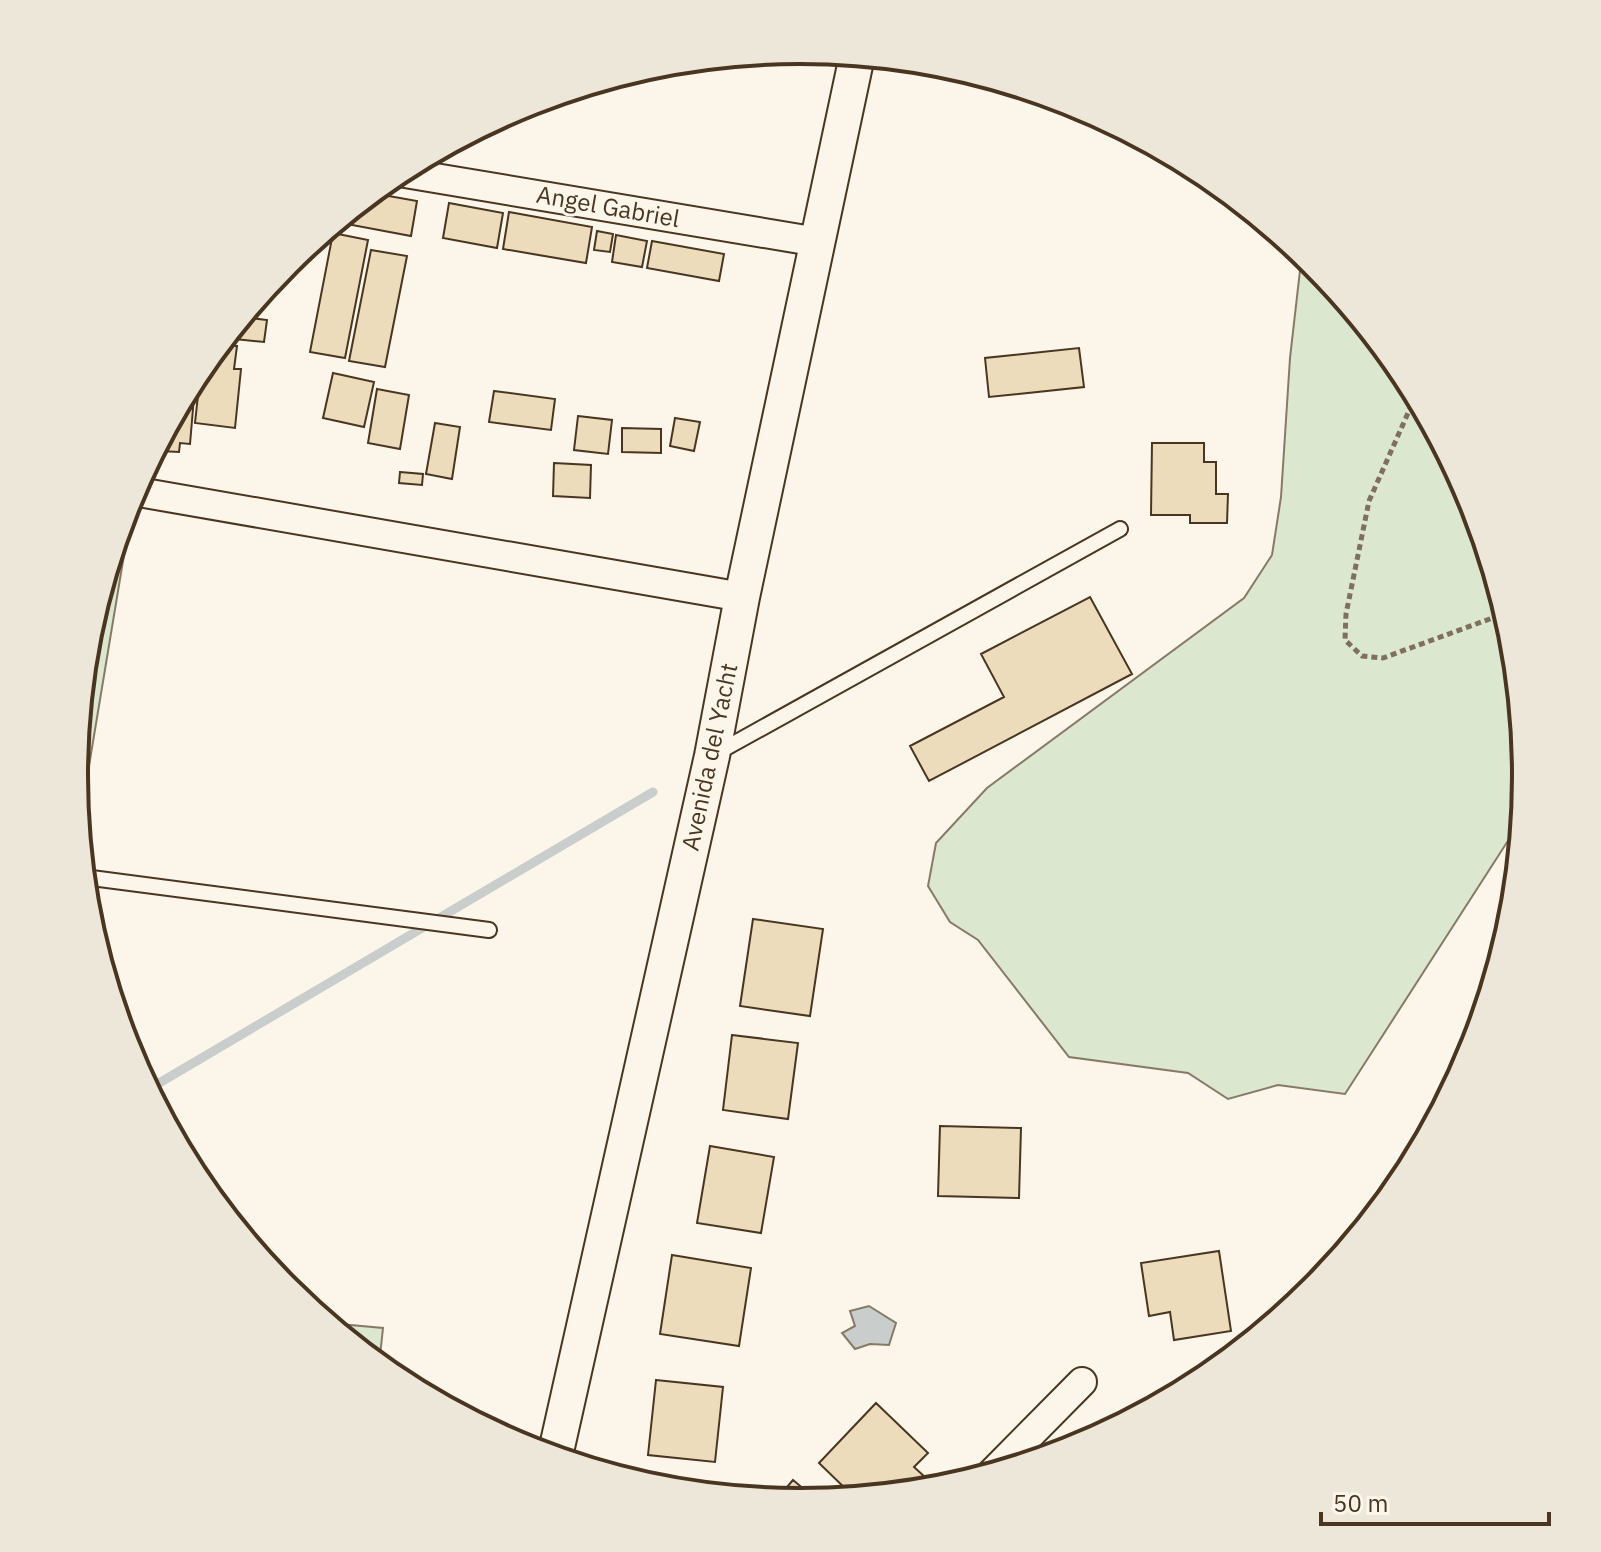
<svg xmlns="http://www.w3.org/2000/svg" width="1601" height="1552" font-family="'IBM Plex Sans',sans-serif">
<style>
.green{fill:#dce7d0;stroke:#887966;stroke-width:2}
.water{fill:#c9cecd;stroke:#887966;stroke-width:2}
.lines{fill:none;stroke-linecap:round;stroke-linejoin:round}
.stream{stroke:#c9cecd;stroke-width:9}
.building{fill:#ecdcbc;stroke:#4a3520;stroke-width:2}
.service-casing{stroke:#4a3520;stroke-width:18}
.minor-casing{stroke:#4a3520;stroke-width:32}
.tertiary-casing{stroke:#4a3520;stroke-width:38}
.path{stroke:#7f6f5c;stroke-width:5;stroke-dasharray:6 4;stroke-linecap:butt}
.service{stroke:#fbf6e9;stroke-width:14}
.minor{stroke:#fbf6e9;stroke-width:28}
.tertiary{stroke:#fbf6e9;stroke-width:34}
.labels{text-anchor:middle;stroke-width:6;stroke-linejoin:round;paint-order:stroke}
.street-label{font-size:24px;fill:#4a3520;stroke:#fbf6e9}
.rim{fill:none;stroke:#4a3520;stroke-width:4}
</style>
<rect width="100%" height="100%" fill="#fbf6e9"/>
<path class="green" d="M1302,253L1314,263L1404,373L1471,499L1513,635L1526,776L1522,819L1345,1094L1278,1085L1228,1099L1188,1073L1069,1057L978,940L950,922L928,886L936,843L987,788L1244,598L1272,555L1281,497L1290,358Z
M120,529L128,531L84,796L76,795L75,776L89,634Z
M328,1323L383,1328L379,1365Z"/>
<path class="water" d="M869,1306L896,1323L889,1345L870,1344L855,1349L842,1333L855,1326L850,1311Z"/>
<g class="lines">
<path class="stream" d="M149,1089L653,792"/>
</g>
<path class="building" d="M372,193L417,201L411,236L336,222Z
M449,203L503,213L497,248L443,238Z
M509,212L592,227L586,263L503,249Z
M597,231L613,234L610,252L594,250Z
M333,233L368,240L345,358L310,352Z
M616,235L647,241L642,267L612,262Z
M652,241L724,254L719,281L647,268Z
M371,250L407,256L385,367L349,361Z
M243,317L267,320L264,342L225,338Z
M220,345L237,346L234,369H241L235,428L195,423L201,368Z
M1079,348L1084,387L989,397L985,358Z
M333,373L374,382L364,427L323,418Z
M377,389L409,395L400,449L368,443Z
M494,391L555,399L551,430L489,422Z
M184,396L194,397L190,444L180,443L179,452L160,451L161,441Z
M578,416L612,420L608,454L574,450Z
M675,418L700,422L694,451L670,446Z
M435,423L460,427L452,479L426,474Z
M622,428L661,429V453L622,452Z
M1152,443H1204V462H1216V494H1228L1227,523H1190V515H1151Z
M554,463L591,465L590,498L553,496Z
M400,472L423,474L422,485L399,483Z
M1090,597L1132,674L929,781L910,746L1004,697L981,654Z
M753,919L823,929L810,1016L740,1006Z
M732,1035L798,1043L788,1119L723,1110Z
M940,1126L1021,1128L1019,1198L938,1196Z
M710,1146L774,1157L761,1233L697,1223Z
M1219,1251L1231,1331L1174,1340L1170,1312L1149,1316L1141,1263Z
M672,1255L751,1268L739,1346L660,1334Z
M656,1380L723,1387L715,1462L648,1455Z
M876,1403L928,1453L914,1467L925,1477L912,1491L854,1497L819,1463Z
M793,1480L817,1500H776Z
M643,1483L697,1490V1492L658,1488Z"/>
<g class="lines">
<g class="service-casing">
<path id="service" d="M715,754L1120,529
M84,877L489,930"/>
</g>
<g class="minor-casing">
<path id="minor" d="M399,172L818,242
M133,491L742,597
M992,1473L1082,1382"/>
</g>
<g class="tertiary-casing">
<path id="tertiary" d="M555,1456L712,756L742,597L857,56"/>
</g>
<path class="path" d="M1416,395L1369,501L1346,614L1345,640L1362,656L1383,658L1506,613"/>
<use href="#service" class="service"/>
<use href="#minor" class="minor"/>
<use href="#tertiary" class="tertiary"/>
</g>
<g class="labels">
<g class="street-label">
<text transform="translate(608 207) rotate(10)" y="8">Angel Gabriel</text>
<text transform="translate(710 757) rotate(-78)" y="8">Avenida del Yacht</text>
</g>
</g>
<path d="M0 0H1601V1552H0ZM88 776a712 712 0 1 1 1424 0a712 712 0 1 1-1424 0Z" fill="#ede7d9" fill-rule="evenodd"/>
<path class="rim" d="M88 776a712 712 0 1 1 1424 0a712 712 0 1 1-1424 0Z"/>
<path d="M1321 1512v12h228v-12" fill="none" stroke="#4a3520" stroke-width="4"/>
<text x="1333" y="1512" font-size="24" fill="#4a3520" stroke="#fbf6e9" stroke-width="6" paint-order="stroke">50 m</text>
</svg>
